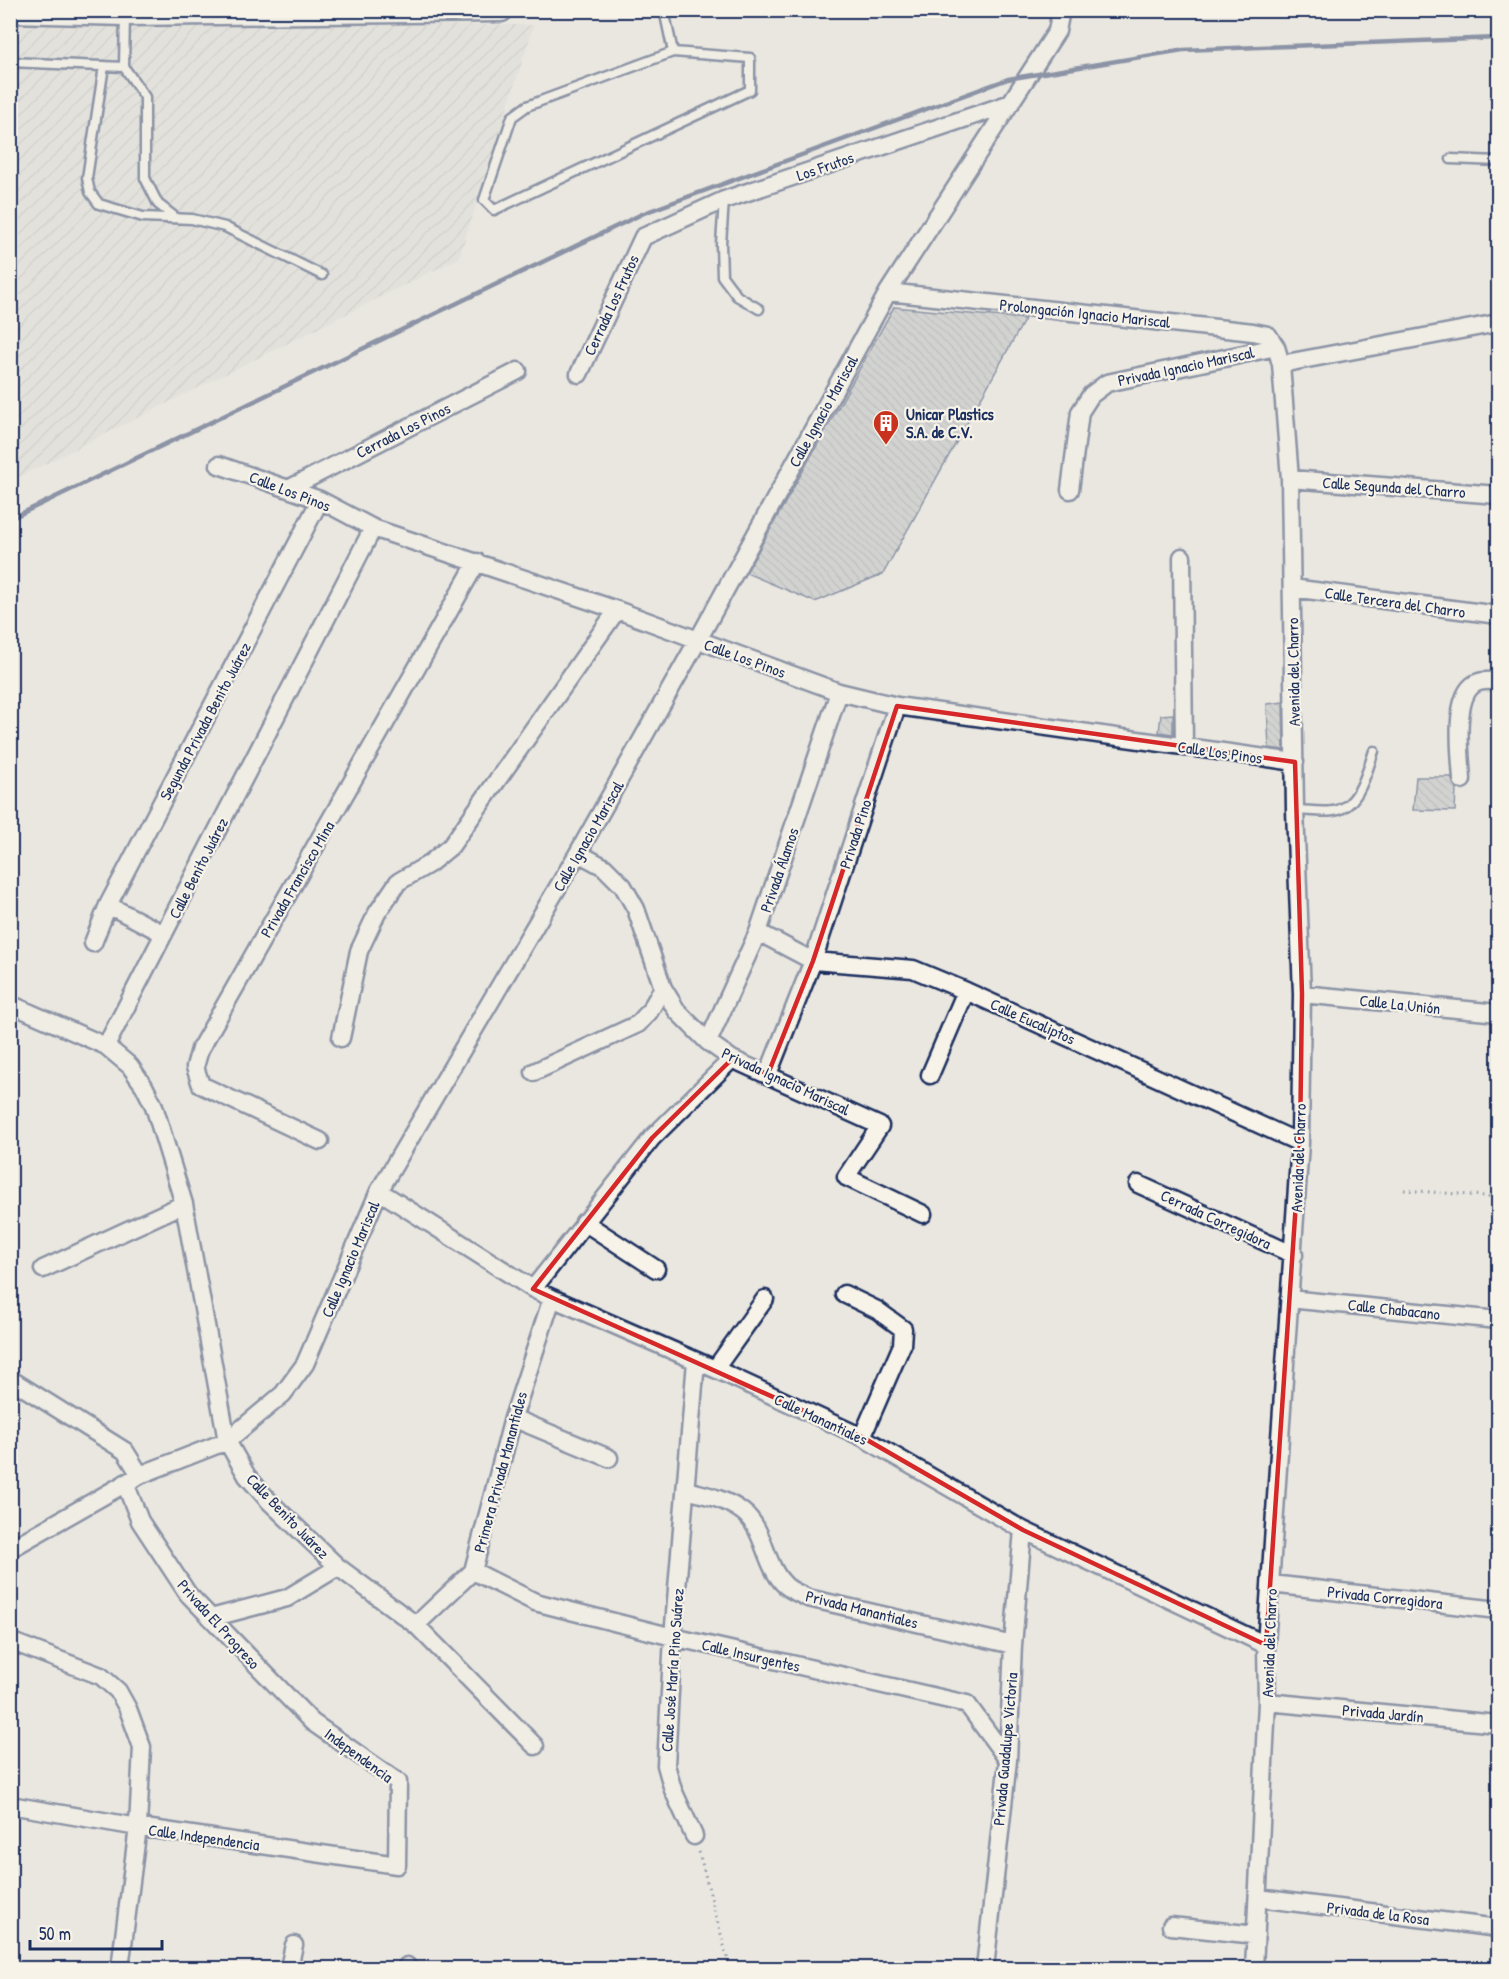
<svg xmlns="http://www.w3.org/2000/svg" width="1509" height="1979" font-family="'Patrick Hand',sans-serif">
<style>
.industrial{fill:url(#industrial-furrows)}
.building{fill:url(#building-back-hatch);stroke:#1b2f5e;stroke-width:1.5}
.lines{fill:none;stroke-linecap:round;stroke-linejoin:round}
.service-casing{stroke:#1b2f5e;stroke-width:13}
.minor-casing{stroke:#1b2f5e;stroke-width:21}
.secondary-casing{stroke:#1b2f5e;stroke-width:27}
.path{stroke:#1b2f5e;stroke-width:3;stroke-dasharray:1.5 4.5;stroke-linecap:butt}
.service{stroke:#f7f3e8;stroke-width:8}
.minor{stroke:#f7f3e8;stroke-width:16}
.secondary{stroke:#f7f3e8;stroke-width:22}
.rail{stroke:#1b2f5e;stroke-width:4.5}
.marked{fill:none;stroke:#d62828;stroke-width:4.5;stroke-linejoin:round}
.labels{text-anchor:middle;stroke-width:4.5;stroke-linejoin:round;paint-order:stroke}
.street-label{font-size:16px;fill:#1b2f5e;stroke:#f7f3e8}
.poi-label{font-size:16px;font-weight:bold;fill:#1b2f5e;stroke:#f7f3e8;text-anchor:start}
</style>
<defs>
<pattern id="industrial-furrows" width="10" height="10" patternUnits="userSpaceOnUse" patternTransform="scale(1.5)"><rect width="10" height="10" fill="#dadad6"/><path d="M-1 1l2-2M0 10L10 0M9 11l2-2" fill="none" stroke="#babbba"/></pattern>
<pattern id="building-back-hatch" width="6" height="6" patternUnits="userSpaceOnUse" patternTransform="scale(1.5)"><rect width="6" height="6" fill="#b6babf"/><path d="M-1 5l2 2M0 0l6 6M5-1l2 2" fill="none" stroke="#93989e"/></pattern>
</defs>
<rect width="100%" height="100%" fill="#eae7e0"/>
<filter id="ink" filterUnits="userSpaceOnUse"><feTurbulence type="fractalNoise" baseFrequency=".0167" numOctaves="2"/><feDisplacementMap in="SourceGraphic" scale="12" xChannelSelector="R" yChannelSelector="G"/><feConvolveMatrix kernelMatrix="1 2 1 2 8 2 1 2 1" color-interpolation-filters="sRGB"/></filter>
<g filter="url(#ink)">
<path class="industrial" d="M11,25H534L459,258L11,481Z"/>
<path class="building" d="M894,307L1025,319L883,574L815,602L746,573Z
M1283,702L1284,750L1269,748L1267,704Z
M1173,714V734L1159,732L1161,715Z
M1416,777H1451L1456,788L1455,811L1413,810Z"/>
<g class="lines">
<g class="service-casing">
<path id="service" d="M664,10L673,52L527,106L512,117L484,200L494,210L750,90V58L673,52
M10,62L124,67L145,97V178L158,204L176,218
M104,66L87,178L90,192L99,204L143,217L192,219L225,227L322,275
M124,67L125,14
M1451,159L1498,161
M724,200L721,244L722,276L737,296L759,309
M1295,810C1307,810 1321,813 1333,811C1359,808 1367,771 1374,751"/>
</g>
<g class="minor-casing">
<path id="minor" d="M888,292L1253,332L1268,335L1276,347L1281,364L1290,479L1295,810L1302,994L1300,1143L1266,1645L1267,1702L1254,1968
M1281,364L1498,323
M579,374L643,237L724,200L1011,103
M219,465L320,500L373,528L617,610L839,692L897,706L1295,762
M1290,479L1498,495
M288,489L518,371
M1070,490L1080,412L1091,395L1107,383L1276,347
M1182,557L1184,747
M1292,588L1498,615
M1462,780C1461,757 1451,690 1479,682C1485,680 1493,681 1498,681
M578,853L604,867L623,886L636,909L663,988L677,1011L708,1042L732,1059L880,1126L846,1177L923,1214
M108,905L164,934
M758,932L813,961L913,969L966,991L1300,1143
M93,943L108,905L320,500
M1302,994L1498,1013
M10,1004L106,1046L130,1066L144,1086L154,1106L184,1204L227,1441L247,1476L269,1501L338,1567L416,1625L535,1746
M341,1038L359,951L377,913L398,882L429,864L451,846L617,610
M708,1042L758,932L839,692
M106,1046L373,528
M534,1072L638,1024L649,1012L663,988
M768,1074L813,961L897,706
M930,1075L966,991
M320,1141L201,1085L195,1067L200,1049L477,562
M1138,1184L1294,1255
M379,1191L533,1289L552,1298L715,1369L862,1437L1023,1530L1266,1645
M584,1222L656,1269
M43,1269L184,1204
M533,1289L652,1138L732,1059
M844,1294L877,1310L903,1329L902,1345L862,1437
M1289,1299L1498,1320
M715,1369L765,1299
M10,1379L125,1451L140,1475
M513,1418L609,1458
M686,1490C706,1495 726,1499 743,1512C765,1529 764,1564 784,1584C789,1590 800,1594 808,1598L1013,1645
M10,1549L140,1475L227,1441L283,1394L305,1364L379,1191L578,853L698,640L888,292L1057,31L1061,10
M473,1571L535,1602L673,1637L967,1704L1008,1760
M1271,1584L1498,1610
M211,1618L287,1598L338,1567
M416,1625L473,1571L513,1418L552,1298
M10,1641L101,1676L118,1691L128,1709L142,1747L138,1827L120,1968
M1267,1702L1498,1724
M10,1805L138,1827L397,1865L398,1782L312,1722L188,1594L140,1521L125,1483
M694,1836L673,1790L666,1765L673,1637L696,1361
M1258,1898L1498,1928
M1171,1926L1256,1935
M289,1968L294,1945
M406,1968L407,1966
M985,1968L1008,1760L1013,1645L1023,1530"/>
</g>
<g class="secondary-casing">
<path id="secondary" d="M10,11L125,14L501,10"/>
</g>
<path class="path" d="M1404,1190L1498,1197
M699,1852L730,1968"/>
<use href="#service" class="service"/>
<use href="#minor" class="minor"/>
<use href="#secondary" class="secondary"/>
<path class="rail" d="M10,519L644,213L1008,79L1183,50L1498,38"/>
</g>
</g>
<path d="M0 0H1509V1979H0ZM897,706L1295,762L1302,994L1300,1143L1266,1645L1023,1530L862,1437L533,1289L652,1138L732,1059L768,1074L813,961Z" fill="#eae7e0" fill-opacity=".55" fill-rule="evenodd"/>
<path class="marked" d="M897,706L1295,762L1302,994L1300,1143L1266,1645L1023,1530L862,1437L533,1289L652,1138L732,1059L768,1074L813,961Z"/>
<defs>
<g id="building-pin" transform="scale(1.35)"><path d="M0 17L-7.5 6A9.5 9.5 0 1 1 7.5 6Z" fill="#c8321e" stroke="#f7f3e8"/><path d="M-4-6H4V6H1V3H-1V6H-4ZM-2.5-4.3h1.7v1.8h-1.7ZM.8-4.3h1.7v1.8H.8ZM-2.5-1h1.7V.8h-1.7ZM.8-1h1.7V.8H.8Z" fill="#fff"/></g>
</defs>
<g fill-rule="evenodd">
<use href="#building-pin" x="886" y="423"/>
</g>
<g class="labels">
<g class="street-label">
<text transform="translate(825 166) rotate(-19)" y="6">Los Frutos</text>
<text transform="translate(611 305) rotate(-65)" y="6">Cerrada Los Frutos</text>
<text transform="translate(1085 313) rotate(6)" y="6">Prolongación Ignacio Mariscal</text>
<text transform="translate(1186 366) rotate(-12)" y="6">Privada Ignacio Mariscal</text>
<text transform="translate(823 411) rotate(-61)" y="6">Calle Ignacio Mariscal</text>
<text transform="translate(403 430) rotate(-27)" y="6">Cerrada Los Pinos</text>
<text transform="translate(1394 487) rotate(4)" y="6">Calle Segunda del Charro</text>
<text transform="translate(290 491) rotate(21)" y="6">Calle Los Pinos</text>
<text transform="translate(1395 602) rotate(8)" y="6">Calle Tercera del Charro</text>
<text transform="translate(745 658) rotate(20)" y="6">Calle Los Pinos</text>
<text transform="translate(1293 672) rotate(-91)" y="6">Avenida del Charro</text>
<text transform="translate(205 721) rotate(-62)" y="6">Segunda Privada Benito Juárez</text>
<text transform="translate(1220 752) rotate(8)" y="6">Calle Los Pinos</text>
<text transform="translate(855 834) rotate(-72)" y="6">Privada Pino</text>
<text transform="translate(588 836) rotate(-60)" y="6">Calle Ignacio Mariscal</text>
<text transform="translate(198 868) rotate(-63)" y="6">Calle Benito Juárez</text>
<text transform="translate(779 870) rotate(-71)" y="6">Privada Álamos</text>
<text transform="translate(297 879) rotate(-60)" y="6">Privada Francisco Mina</text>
<text transform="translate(1400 1004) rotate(6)" y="6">Calle La Unión</text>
<text transform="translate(1033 1021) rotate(24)" y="6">Calle Eucaliptos</text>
<text transform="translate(786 1081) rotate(25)" y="6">Privada Ignacio Mariscal</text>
<text transform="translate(1298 1158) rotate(-88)" y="6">Avenida del Charro</text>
<text transform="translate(1216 1219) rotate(25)" y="6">Cerrada Corregidora</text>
<text transform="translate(350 1259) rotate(-67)" y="6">Calle Ignacio Mariscal</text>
<text transform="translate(1394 1309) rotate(6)" y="6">Calle Chabacano</text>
<text transform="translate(821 1419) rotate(25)" y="6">Calle Manantiales</text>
<text transform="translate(500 1472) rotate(-75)" y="6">Primera Privada Manantiales</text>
<text transform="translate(288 1516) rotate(46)" y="6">Calle Benito Juárez</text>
<text transform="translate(1385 1597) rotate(6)" y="6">Privada Corregidora</text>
<text transform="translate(862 1609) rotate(14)" y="6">Privada Manantiales</text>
<text transform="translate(219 1624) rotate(48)" y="6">Privada El Progreso</text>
<text transform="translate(1269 1643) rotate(-88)" y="6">Avenida del Charro</text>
<text transform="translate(751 1655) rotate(13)" y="6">Calle Insurgentes</text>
<text transform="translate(672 1670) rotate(-86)" y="6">Calle José María Pino Suárez</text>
<text transform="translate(1383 1713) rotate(5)" y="6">Privada Jardín</text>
<text transform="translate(1005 1749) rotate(-85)" y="6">Privada Guadalupe Victoria</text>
<text transform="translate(359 1755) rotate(36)" y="6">Independencia</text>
<text transform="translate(204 1837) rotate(8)" y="6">Calle Independencia</text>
<text transform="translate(1378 1913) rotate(7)" y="6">Privada de la Rosa</text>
</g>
<g class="poi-label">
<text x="906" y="420">Unicar Plastics<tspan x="906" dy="18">S.A. de C.V.</tspan></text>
</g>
</g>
<rect width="1509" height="1979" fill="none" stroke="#f7f3e8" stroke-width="36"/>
<rect x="18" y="18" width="1473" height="1943" fill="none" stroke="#1b2f5e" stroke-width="2" filter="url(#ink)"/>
<path d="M30 1940v9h132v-9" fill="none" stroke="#1b2f5e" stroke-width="3"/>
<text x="39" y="1940" font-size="18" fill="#1b2f5e" stroke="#f7f3e8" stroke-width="4.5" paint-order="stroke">50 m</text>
</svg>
